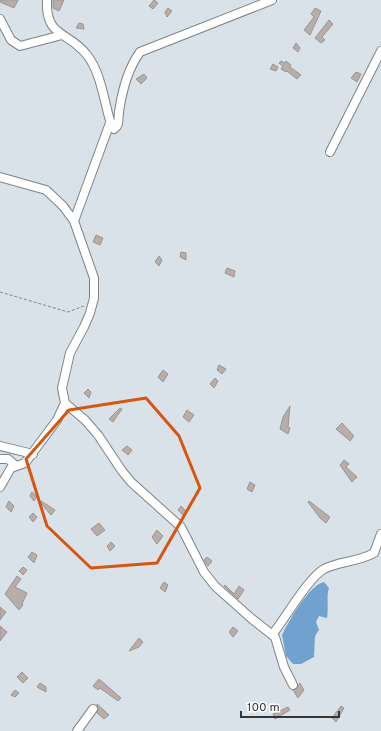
<svg xmlns="http://www.w3.org/2000/svg" width="381" height="731" font-family="Overpass,sans-serif">
<style>
.water{fill:#71a2cf}
.building{fill:#b7aeaa;stroke:#9c948f}
.lines{fill:none;stroke-linecap:round;stroke-linejoin:round}
.minor-casing{stroke:#7c8389;stroke-width:10}
.path{stroke:#808589;stroke-width:1;stroke-dasharray:3 2;stroke-linecap:butt}
.minor{stroke:#fff;stroke-width:8}
.marked{fill:none;stroke:#d65610;stroke-width:3;stroke-linejoin:round}
</style>
<rect width="100%" height="100%" fill="#dae2e9"/>
<path class="water" d="M324,582L329,588C326,596 329,608 327,618L319,616L316,622L319,630L315,636L314,657L301,664H293L286,656L282,635C289,621 309,585 324,582Z"/>
<path class="building" d="M0,0H18L14,8L0,2Z
M53,0H64L59,11L53,8Z
M154,0L158,3L153,9L149,6Z
M168,8L172,11L167,17L165,12Z
M315,8L321,11L310,35L304,30L314,17L311,14Z
M329,20L333,24L322,37L325,40L321,43L315,38Z
M79,23L83,24L84,29L76,28Z
M296,43L300,48L298,52L293,48Z
M281,61L285,63L286,61L291,65L290,67L301,75L297,79L287,71L286,72L281,69L283,66L279,63Z
M273,64L278,67L276,71L270,69Z
M356,72L361,74L357,82L351,78Z
M144,74L147,78L141,84L136,79Z
M96,235L103,238L100,245L93,242Z
M181,252L186,253V260L180,257Z
M159,256L162,260L159,266L155,262Z
M227,268L235,271L234,277L225,273Z
M219,365L226,369L222,374L217,370Z
M163,370L168,374L163,382L158,377Z
M215,378L218,381L214,388L210,384Z
M88,389L91,392L89,398L84,393Z
M290,406L288,427L290,428L288,434L280,429L283,417Z
M120,408L122,409L113,422L109,419Z
M187,410L194,415L189,422L183,417Z
M342,423L354,436L350,441L336,429Z
M127,446L132,450L128,455L122,450Z
M344,460L349,464L346,467L357,477L352,482L340,465Z
M250,482L255,485L252,492L247,489Z
M32,492L37,496L34,501L30,496Z
M9,501L14,506L11,512L6,507Z
M41,501L55,510L51,515L40,502Z
M309,501L330,517L326,523L320,518L308,502Z
M181,506L186,511L183,515L178,510Z
M33,513L37,517L33,522L29,517Z
M99,523L105,530L97,536L91,529Z
M157,530L163,536L157,544L152,537Z
M111,542L115,546L110,551L107,546Z
M32,552L37,555L34,563L28,557Z
M207,557L212,561L208,566L204,560Z
M23,567L27,570L23,575L19,571Z
M17,576L21,579L15,587L27,593L22,604L23,605L19,610L5,594Z
M164,582L168,585L165,592L160,588Z
M225,585L234,594L239,586L244,590L238,599L224,586Z
M0,607L6,612L0,620Z
M0,626L7,632L0,641Z
M233,627L238,631L233,637L229,632Z
M139,638L143,642L139,647L129,651Z
M22,672L28,678L23,683L17,677Z
M99,679L121,698L118,701L100,688L98,690L93,686Z
M40,683L46,687V692L37,687Z
M300,683L304,690L298,698L293,690L297,688Z
M15,690L19,693L15,697L11,695Z
M97,704L109,715L104,719L97,713Z
M341,706L344,708L336,722L332,718Z
M288,707L290,710L275,719L273,714Z"/>
<g class="lines">
<g class="minor-casing">
<path id="minor" d="M47,0C45,38 69,31 87,55C102,74 104,104 112,127L114,129C120,125 118,118 119,112C122,91 127,70 140,52L272,0
M0,19L11,40L20,46L62,35
M330,152L381,51
M0,177L46,190L63,206L74,221
M65,403L85,420L98,435L122,471L131,482L181,527L204,572L215,586L252,619L275,637L284,667L293,685
M0,446L33,454
M0,459H8L16,466
M0,487L11,468L25,463L57,420L65,403L62,388L70,353L84,327L90,313L94,298V278L74,221L110,123
M272,635C285,619 308,578 324,569C340,561 358,562 374,553L381,534
M77,731L93,709"/>
</g>
<path class="path" d="M0,292L68,312L84,306"/>
<use href="#minor" class="minor"/>
</g>
<path class="marked" d="M146,398L179,436L200,488L157,563L91,568L47,526L26,459L69,410Z"/>
<path d="M241 711v6h98v-6" fill="none" stroke="#333638" stroke-width="2"/>
<text x="247" y="711" font-size="12" fill="#333638" stroke="#ffffff" stroke-width="3" paint-order="stroke">100 m</text>
</svg>
